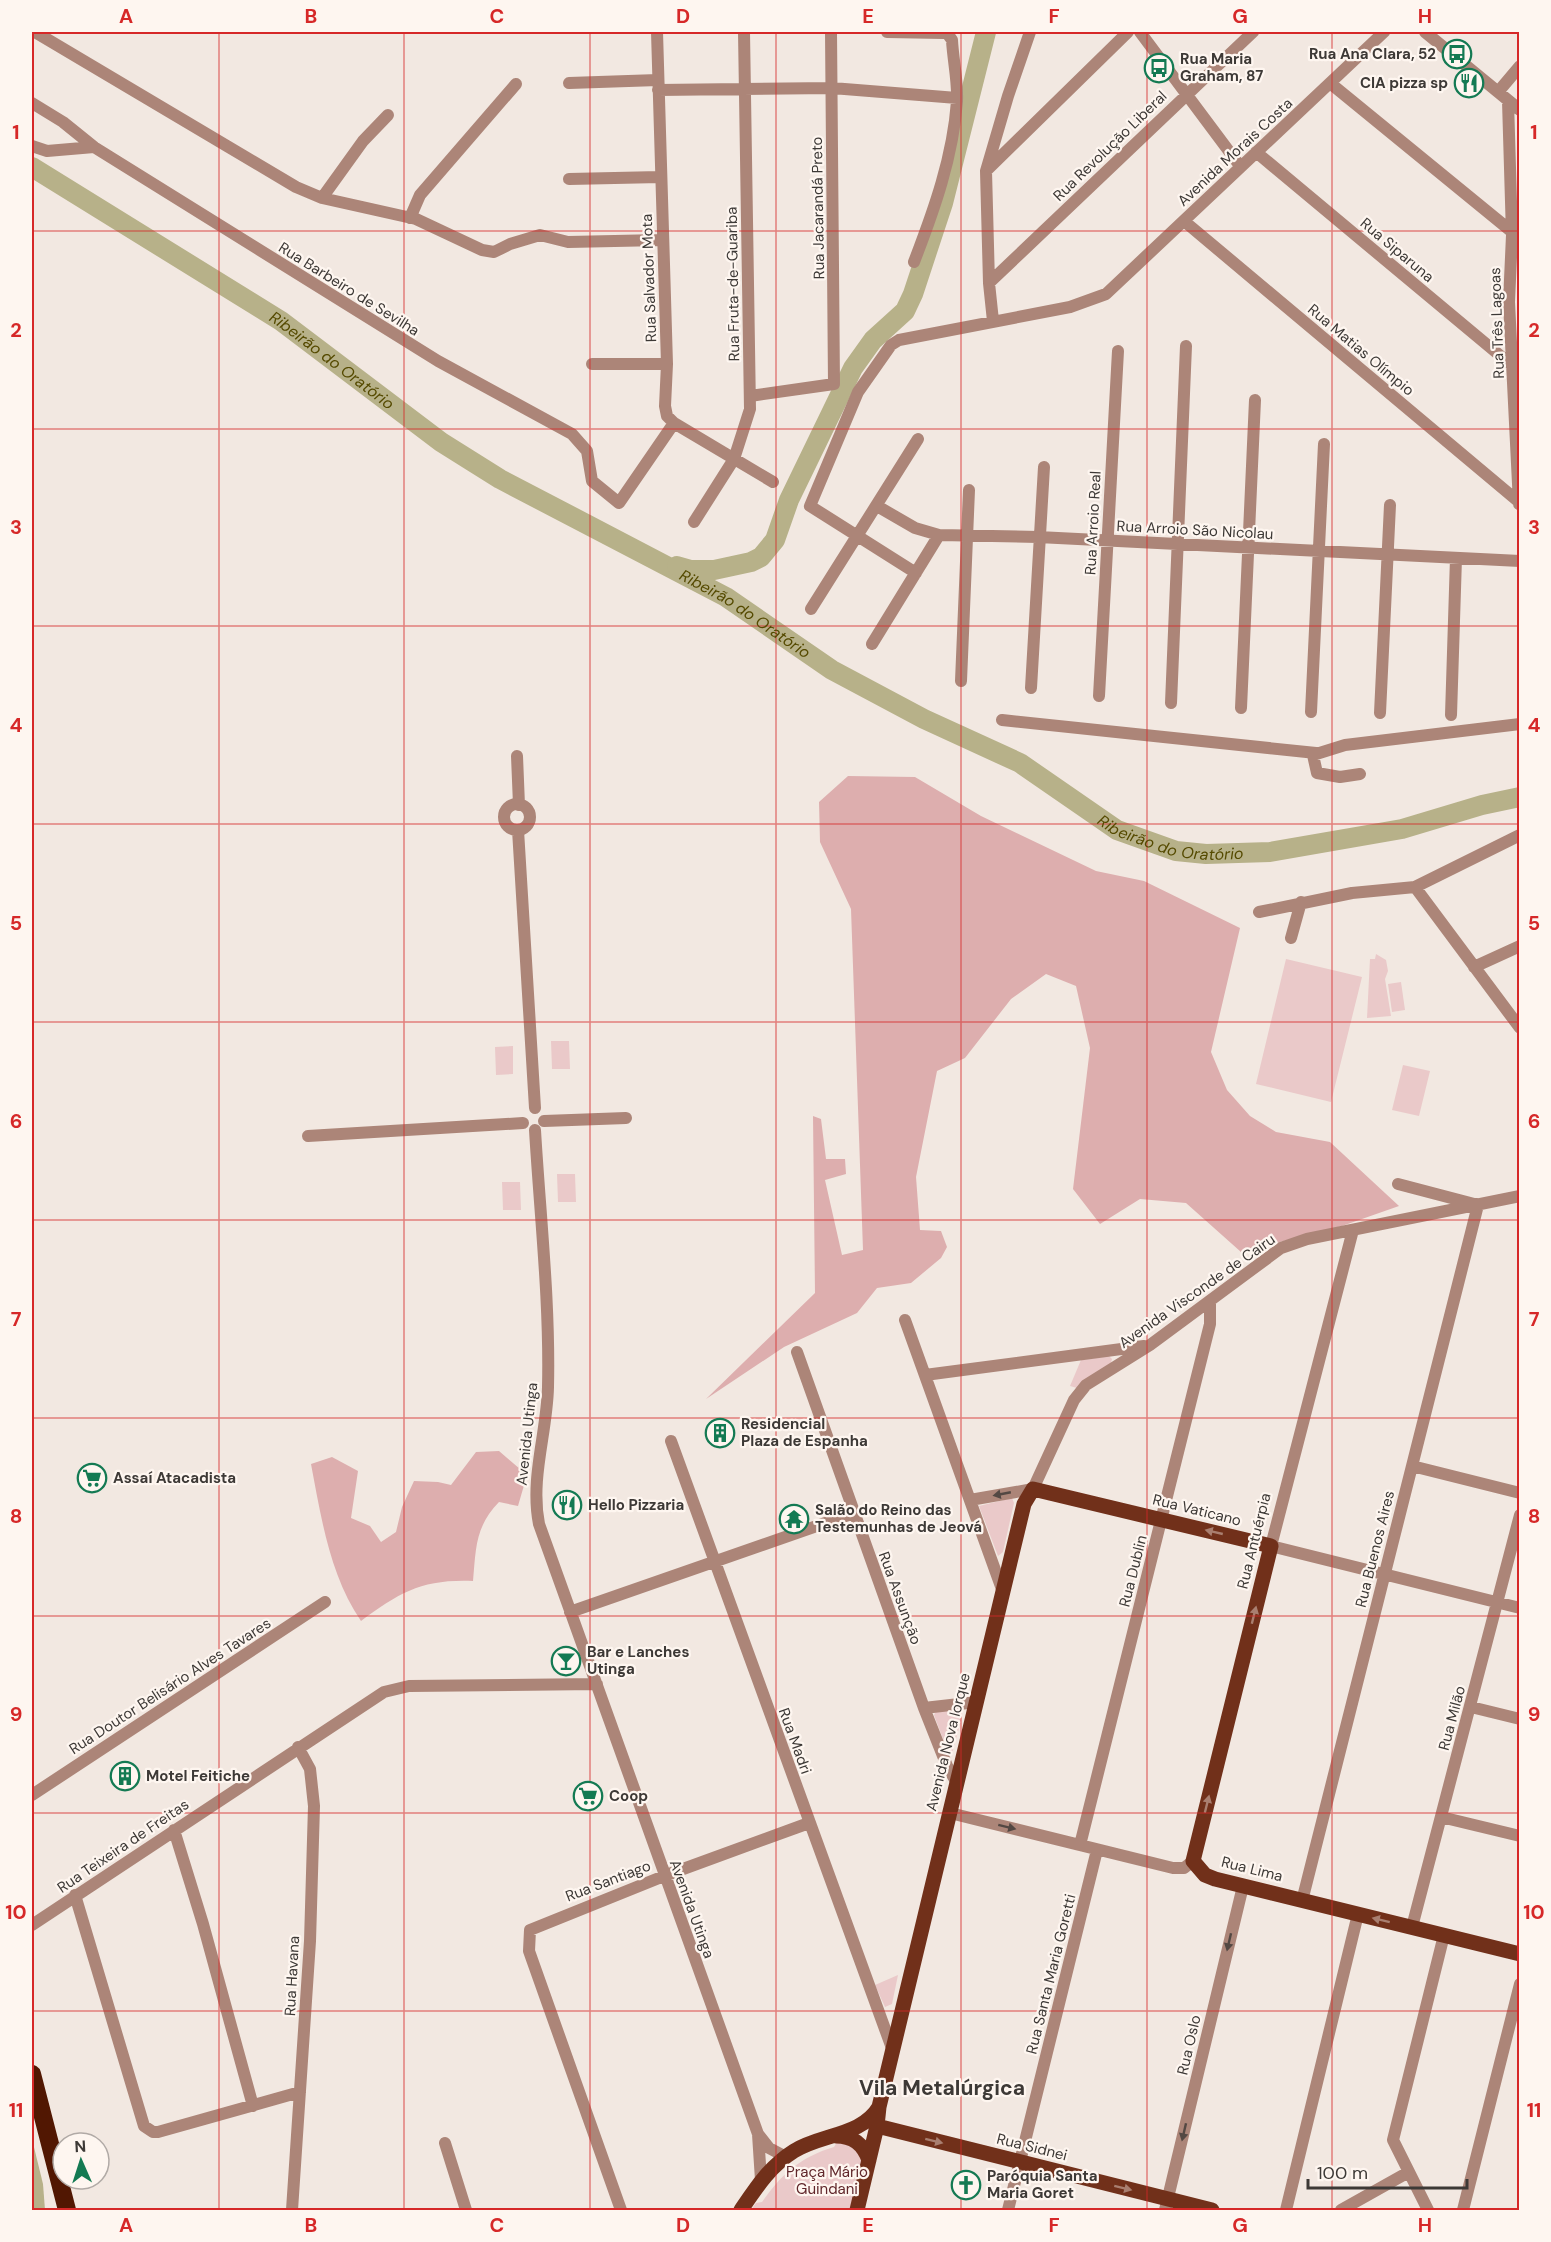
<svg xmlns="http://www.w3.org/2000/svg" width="1551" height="2242" font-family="'DM Sans',sans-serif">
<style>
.green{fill:#eac9c9}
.forest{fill:#ddaeae}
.water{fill:#b7b189}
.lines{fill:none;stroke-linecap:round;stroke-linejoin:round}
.river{stroke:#b7b189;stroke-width:20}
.minor{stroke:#ac8578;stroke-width:12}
.major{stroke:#71301a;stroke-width:15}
.highway{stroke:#511702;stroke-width:18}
.oneway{fill:#534843}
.oneway2{fill:#a97f70}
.grid{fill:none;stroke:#d62828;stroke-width:1.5;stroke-opacity:0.55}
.labels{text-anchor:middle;stroke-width:4.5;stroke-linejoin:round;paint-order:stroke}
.poi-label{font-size:15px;font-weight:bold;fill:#3d3936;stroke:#fef6f0;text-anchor:start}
.street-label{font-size:15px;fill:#3d3936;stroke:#fef6f0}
.park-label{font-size:15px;fill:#60262a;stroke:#fef6f0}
.water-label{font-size:16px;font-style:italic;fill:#554a00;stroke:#fef6f0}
.district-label{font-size:21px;font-weight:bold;fill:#3d3936;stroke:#fef6f0}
.neatline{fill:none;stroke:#d62828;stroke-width:2}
.grid-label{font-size:20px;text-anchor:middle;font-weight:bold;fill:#d62828}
</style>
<rect width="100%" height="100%" fill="#f2e8e1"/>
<path class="green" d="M1376,954L1386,960L1388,971L1385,979L1391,1016L1367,1018L1370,959H1375Z
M1286,959L1362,977L1331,1102L1256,1084Z
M1401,982L1405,1010L1392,1012L1388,984Z
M551,1041H569L570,1069H552Z
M513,1046V1074L496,1075L495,1047Z
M1403,1065L1430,1071L1419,1116L1392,1110Z
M557,1174H575L576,1202H558Z
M502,1182H520L521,1210H503Z
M1109,1356L1112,1359L1111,1363L1077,1388L1070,1386L1081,1360Z
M1012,1498L1014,1503L1003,1552L998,1556L979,1506Z
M955,1709L961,1721L952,1753L949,1755L934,1715L936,1711Z
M898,1975L892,2004L885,2007L875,1985Z
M845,2141L862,2157L850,2210H751L756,2203L762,2202C782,2174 800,2157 834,2147L837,2142Z"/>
<path class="forest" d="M848,776L915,777L981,816L1096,871L1144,881L1240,928L1211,1052L1227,1090L1250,1116L1276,1132L1330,1142L1399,1206L1342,1226L1241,1252L1186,1203L1140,1199L1100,1224L1073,1189L1090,1048L1076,986L1046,974L1011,999L965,1058L937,1071L916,1177L920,1230L941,1231L947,1247L941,1258L911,1283L877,1288L857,1313L784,1347L706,1399L815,1293L813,1116L821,1119L826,1159H845L846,1174L825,1180L842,1255L863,1250L851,909L820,842L819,802Z
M499,1451L527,1475L518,1506L499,1502C475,1527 476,1548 473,1581C423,1579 400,1592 361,1621C330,1576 321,1517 311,1464L332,1457L358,1471L351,1518L370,1526L381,1542L396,1532L402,1507L414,1481L438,1482L451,1485L476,1452Z"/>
<path class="water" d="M32,2139L43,2184L45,2210H32Z"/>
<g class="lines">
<g class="river">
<path id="s1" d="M32,167L281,321L441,442L500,479L726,597L832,670L924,719L1020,763L1117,830L1176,851L1206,854L1270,852L1402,829L1482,805L1520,797"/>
<path d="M677,566L691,570H714L751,562L761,557L775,540L789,500L853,368L873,340L905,311L913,294L943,203L986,32"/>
</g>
<path class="minor" d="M35,32L296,187L322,198L416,219L482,250L494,252L510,244L540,235L568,242L661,240
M657,32L667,364L665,406L667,416L674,423L773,482
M887,32L943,33H947L952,40C953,60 958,81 957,101C953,157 934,210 914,262
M1140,32L1240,166
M1425,32L1520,110
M569,83L658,80
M1330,83L1511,231
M658,90L832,88L957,98
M1498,92L1520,66
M1508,101L1512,235L1509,302L1519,504
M32,103L63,122L94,147
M32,146L47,151L94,147L438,361L572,434L587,451L592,481L619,503L674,423
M1256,152L1515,368
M987,170L1128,32
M569,179L660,177
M322,198L363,141L388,115
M410,218L420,195L516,84
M1184,221L1519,502
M989,283L1253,32
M993,321L989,283L986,171L1008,96L1030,32
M592,364H667
M750,396L834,384L831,32
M877,506L915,528L939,535L1038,537L1520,561
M694,522L734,459L750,409L744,32
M916,573L810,506L858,392L891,345L899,340L1070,307L1106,294L1384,32
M811,609L918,439
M872,644L939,535
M961,681L969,490
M1031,688L1044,467
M1099,696L1118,351
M1171,703L1186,346
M1241,708L1255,400
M1311,712L1324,444
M1380,713L1390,505
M1451,715L1456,558
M1002,720L1316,753
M517,756L519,805
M1360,774L1340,777L1317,773L1313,755L1345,745L1520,724
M504 817a13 13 0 1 1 26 0a13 13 0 1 1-26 0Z
M518,830L535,1108
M1415,887L1520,1028
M1259,912L1352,893L1415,887L1520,835
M1291,938L1301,902
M1474,967L1520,946
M544,1121L626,1118
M535,1130C540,1215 550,1302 548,1387C547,1433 530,1478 539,1524L758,2134L761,2180
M308,1136L523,1123
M1353,1230L1271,1546L1520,1608
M905,1320L1003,1592
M797,1352L924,1708L947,1766L957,1783
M925,1375L1144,1346
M671,1441L893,2051
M1412,1466L1520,1493
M970,1500L1033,1489L1074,1400L1086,1385L1150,1345L1281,1248L1307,1239L1520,1196
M570,1612L854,1513
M1471,1707L1520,1719
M924,1708L977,1702
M32,1795L325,1602
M950,1813L1173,1868H1184L1193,1861
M1441,1817L1520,1836
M174,1830L203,1924L253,2106
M1080,1845L1210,1324V1303
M75,1895L144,2126L153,2132H158L300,2092
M1302,1901L1478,1205L1398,1184
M32,1925L384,1692L409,1686L597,1684
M1412,1927L1520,1515
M758,2134L769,2148L786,2157
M445,2143L466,2210
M292,2210L310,1941L314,1806L310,1769L298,1747
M621,2210L529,1951L530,1930L664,1876L809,1823
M1008,2210L1097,1850
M1165,2210L1243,1886
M1286,2210L1358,1914
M1341,2210L1407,2173
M1428,2210L1393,2140L1444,1935
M1463,2210L1520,1984"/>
<path class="major" d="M877,2126L1212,2210
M836,2136C853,2136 863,2144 869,2160
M741,2210C756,2188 770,2166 794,2151C821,2134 862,2136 879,2107
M857,2210L877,2126L879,2107L1024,1504L1033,1489L1271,1546L1193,1861L1205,1875L1215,1879L1520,1954"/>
<path class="highway" d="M32,2074L67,2210"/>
</g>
<defs><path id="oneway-solid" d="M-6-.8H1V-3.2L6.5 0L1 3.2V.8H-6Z" transform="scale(1.5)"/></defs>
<g class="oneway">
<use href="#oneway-solid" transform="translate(1002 1494) rotate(169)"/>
<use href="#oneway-solid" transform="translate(1007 1827) rotate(14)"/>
<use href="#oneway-solid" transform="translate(1229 1942) rotate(103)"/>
<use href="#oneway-solid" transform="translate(1184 2132) rotate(103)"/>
</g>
<g class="oneway2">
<use href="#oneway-solid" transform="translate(1214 1532) rotate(-167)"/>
<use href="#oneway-solid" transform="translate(1254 1615) rotate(-76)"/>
<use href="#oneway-solid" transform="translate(1207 1804) rotate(-76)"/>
<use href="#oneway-solid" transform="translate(1381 1920) rotate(-166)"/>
<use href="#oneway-solid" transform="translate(934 2141) rotate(14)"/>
<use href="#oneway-solid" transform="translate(1123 2188) rotate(14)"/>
</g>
<path class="grid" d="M219,32V2210M404,32V2210M590,32V2210M776,32V2210M961,32V2210M1147,32V2210M1332,32V2210M32,231H1520M32,429H1520M32,626H1520M32,824H1520M32,1022H1520M32,1220H1520M32,1418H1520M32,1616H1520M32,1813H1520M32,2011H1520"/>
<defs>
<g id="bus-ring" transform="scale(1.5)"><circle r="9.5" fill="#fef6f0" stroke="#147a53" stroke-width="1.5"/><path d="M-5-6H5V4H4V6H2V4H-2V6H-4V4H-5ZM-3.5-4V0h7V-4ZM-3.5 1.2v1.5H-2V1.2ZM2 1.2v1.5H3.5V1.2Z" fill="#147a53"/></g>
<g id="restaurant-ring" transform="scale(1.5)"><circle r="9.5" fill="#fef6f0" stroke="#147a53" stroke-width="1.5"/><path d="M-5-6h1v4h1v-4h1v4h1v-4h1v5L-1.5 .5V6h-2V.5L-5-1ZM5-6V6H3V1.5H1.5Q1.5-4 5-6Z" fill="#147a53"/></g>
<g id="building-ring" transform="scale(1.5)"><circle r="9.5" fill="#fef6f0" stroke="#147a53" stroke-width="1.5"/><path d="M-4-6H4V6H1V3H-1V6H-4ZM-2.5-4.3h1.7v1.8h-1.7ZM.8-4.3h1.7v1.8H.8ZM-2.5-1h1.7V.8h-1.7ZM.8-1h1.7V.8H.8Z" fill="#147a53"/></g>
<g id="supermarket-ring" transform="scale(1.5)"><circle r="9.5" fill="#fef6f0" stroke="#147a53" stroke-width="1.5"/><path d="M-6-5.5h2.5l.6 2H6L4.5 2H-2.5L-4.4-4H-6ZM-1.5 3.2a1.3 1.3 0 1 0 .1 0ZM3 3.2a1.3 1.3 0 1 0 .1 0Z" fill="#147a53"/></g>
<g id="temple-ring" transform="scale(1.5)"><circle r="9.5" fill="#fef6f0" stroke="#147a53" stroke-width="1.5"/><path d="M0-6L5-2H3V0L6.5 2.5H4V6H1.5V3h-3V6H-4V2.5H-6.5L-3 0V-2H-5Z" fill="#147a53"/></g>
<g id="bar-ring" transform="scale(1.5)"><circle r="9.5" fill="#fef6f0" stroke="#147a53" stroke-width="1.5"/><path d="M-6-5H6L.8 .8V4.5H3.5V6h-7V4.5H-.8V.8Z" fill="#147a53"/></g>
<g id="church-ring" transform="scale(1.5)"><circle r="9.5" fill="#fef6f0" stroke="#147a53" stroke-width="1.5"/><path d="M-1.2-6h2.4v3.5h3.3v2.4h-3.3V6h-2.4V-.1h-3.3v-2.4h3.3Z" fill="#147a53"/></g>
</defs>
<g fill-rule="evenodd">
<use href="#bus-ring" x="1457" y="54"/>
<use href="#bus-ring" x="1159" y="68"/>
<use href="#restaurant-ring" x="1469" y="83"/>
<use href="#building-ring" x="720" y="1433"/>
<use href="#supermarket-ring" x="92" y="1478"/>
<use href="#restaurant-ring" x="567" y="1505"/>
<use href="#temple-ring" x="794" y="1519"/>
<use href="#bar-ring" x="566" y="1661"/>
<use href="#building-ring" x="125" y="1776"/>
<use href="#supermarket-ring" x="588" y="1796"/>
<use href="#church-ring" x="966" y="2185"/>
</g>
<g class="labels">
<g class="poi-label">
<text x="1436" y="59" text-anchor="end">Rua Ana Clara, 52</text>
<text x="1180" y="64">Rua Maria<tspan x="1180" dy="17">Graham, 87</tspan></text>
<text x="1448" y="88" text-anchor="end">CIA pizza sp</text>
<text x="741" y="1429">Residencial<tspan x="741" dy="17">Plaza de Espanha</tspan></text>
<text x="113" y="1483">Assaí Atacadista</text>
<text x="588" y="1510">Hello Pizzaria</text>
<text x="815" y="1515">Salão do Reino das<tspan x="815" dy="17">Testemunhas de Jeová</tspan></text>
<text x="587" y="1657">Bar e Lanches<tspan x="587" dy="17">Utinga</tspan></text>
<text x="146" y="1781">Motel Feitiche</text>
<text x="609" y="1801">Coop</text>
<text x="987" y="2181">Paróquia Santa<tspan x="987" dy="17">Maria Goret</tspan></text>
</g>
<g class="street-label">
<text transform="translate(1110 146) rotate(-44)" y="5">Rua Revolução Liberal</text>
<text transform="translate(1235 152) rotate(-43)" y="5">Avenida Morais Costa</text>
<text transform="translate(818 208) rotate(-91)" y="5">Rua Jacarandá Preto</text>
<text transform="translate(1397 250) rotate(40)" y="5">Rua Siparuna</text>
<text transform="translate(649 278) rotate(-92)" y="5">Rua Salvador Mota</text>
<text transform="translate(733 284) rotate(-91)" y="5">Rua Fruta-de-Guariba</text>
<text transform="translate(349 289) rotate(32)" y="5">Rua Barbeiro de Sevilha</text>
<text transform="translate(1497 323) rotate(-92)" y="5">Rua Três Lagoas</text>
<text transform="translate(1361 350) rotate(40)" y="5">Rua Matias Olímpio</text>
<text transform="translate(1093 523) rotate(-87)" y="5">Rua Arroio Real</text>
<text transform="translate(1195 530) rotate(3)" y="5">Rua Arroio São Nicolau</text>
<text transform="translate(1197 1291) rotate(-35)" y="5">Avenida Visconde de Cairu</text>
<text transform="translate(527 1434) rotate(-84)" y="5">Avenida Utinga</text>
<text transform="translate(1197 1510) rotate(14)" y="5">Rua Vaticano</text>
<text transform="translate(1254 1541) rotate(-76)" y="5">Rua Antuérpia</text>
<text transform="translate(1375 1549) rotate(-76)" y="5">Rua Buenos Aires</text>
<text transform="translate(1133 1571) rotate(-76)" y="5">Rua Dublin</text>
<text transform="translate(900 1598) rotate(70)" y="5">Rua Assunção</text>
<text transform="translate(170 1686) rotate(-33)" y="5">Rua Doutor Belisário Alves Tavares</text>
<text transform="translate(1452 1718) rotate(-75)" y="5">Rua Milão</text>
<text transform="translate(795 1741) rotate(70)" y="5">Rua Madri</text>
<text transform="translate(948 1742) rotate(-76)" y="5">Avenida Nova Iorque</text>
<text transform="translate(123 1846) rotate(-34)" y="5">Rua Teixeira de Freitas</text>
<text transform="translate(1252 1869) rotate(14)" y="5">Rua Lima</text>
<text transform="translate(608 1881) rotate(-21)" y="5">Rua Santiago</text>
<text transform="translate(692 1909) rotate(70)" y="5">Avenida Utinga</text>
<text transform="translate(1051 1974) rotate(-76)" y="5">Rua Santa Maria Goretti</text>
<text transform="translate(292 1976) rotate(-87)" y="5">Rua Havana</text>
<text transform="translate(1189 2045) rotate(-77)" y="5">Rua Oslo</text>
<text transform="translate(1032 2147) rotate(14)" y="5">Rua Sidnei</text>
</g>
<g class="park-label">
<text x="827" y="2177">Praça Mário<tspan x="827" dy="17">Guindani</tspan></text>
</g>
<g class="water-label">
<text dy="6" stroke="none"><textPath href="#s1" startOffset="357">Ribeirão do Oratório</textPath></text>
<text dy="6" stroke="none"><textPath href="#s1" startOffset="843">Ribeirão do Oratório</textPath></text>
<text dy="6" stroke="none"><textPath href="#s1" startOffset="1329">Ribeirão do Oratório</textPath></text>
</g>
<g class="district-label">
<text x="942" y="2095">Vila Metalúrgica</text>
</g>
</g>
<rect width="1551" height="2242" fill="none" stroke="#fef6f0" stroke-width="66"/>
<g transform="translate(81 2161) rotate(357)"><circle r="28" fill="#fef6f0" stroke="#b1aaa6" stroke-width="1.5"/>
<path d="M0-4.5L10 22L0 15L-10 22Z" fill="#147a53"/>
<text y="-9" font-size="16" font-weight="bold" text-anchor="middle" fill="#3d3936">N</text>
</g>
<path d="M1308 2179v9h159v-9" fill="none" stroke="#3d3936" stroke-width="3"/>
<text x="1317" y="2179" font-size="18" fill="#3d3936" stroke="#fef6f0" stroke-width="4.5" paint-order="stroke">100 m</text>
<rect x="33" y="33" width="1485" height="2176" class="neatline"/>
<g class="grid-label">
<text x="126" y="23">A</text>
<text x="311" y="23">B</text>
<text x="497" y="23">C</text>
<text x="683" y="23">D</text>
<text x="868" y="23">E</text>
<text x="1054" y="23">F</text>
<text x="1240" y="23">G</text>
<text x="1425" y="23">H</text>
<text x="16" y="139">1</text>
<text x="1534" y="139">1</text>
<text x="16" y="337">2</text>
<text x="1534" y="337">2</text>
<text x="16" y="534">3</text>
<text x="1534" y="534">3</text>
<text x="16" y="732">4</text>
<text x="1534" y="732">4</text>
<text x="16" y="930">5</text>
<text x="1534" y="930">5</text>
<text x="16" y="1128">6</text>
<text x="1534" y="1128">6</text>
<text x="16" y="1326">7</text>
<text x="1534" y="1326">7</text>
<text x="16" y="1523">8</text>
<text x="1534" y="1523">8</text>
<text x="16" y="1721">9</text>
<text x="1534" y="1721">9</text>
<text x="16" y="1919">10</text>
<text x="1534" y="1919">10</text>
<text x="16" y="2117">11</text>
<text x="1534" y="2117">11</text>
<text x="126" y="2232">A</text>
<text x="311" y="2232">B</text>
<text x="497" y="2232">C</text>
<text x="683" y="2232">D</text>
<text x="868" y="2232">E</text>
<text x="1054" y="2232">F</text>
<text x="1240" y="2232">G</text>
<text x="1425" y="2232">H</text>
</g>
</svg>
